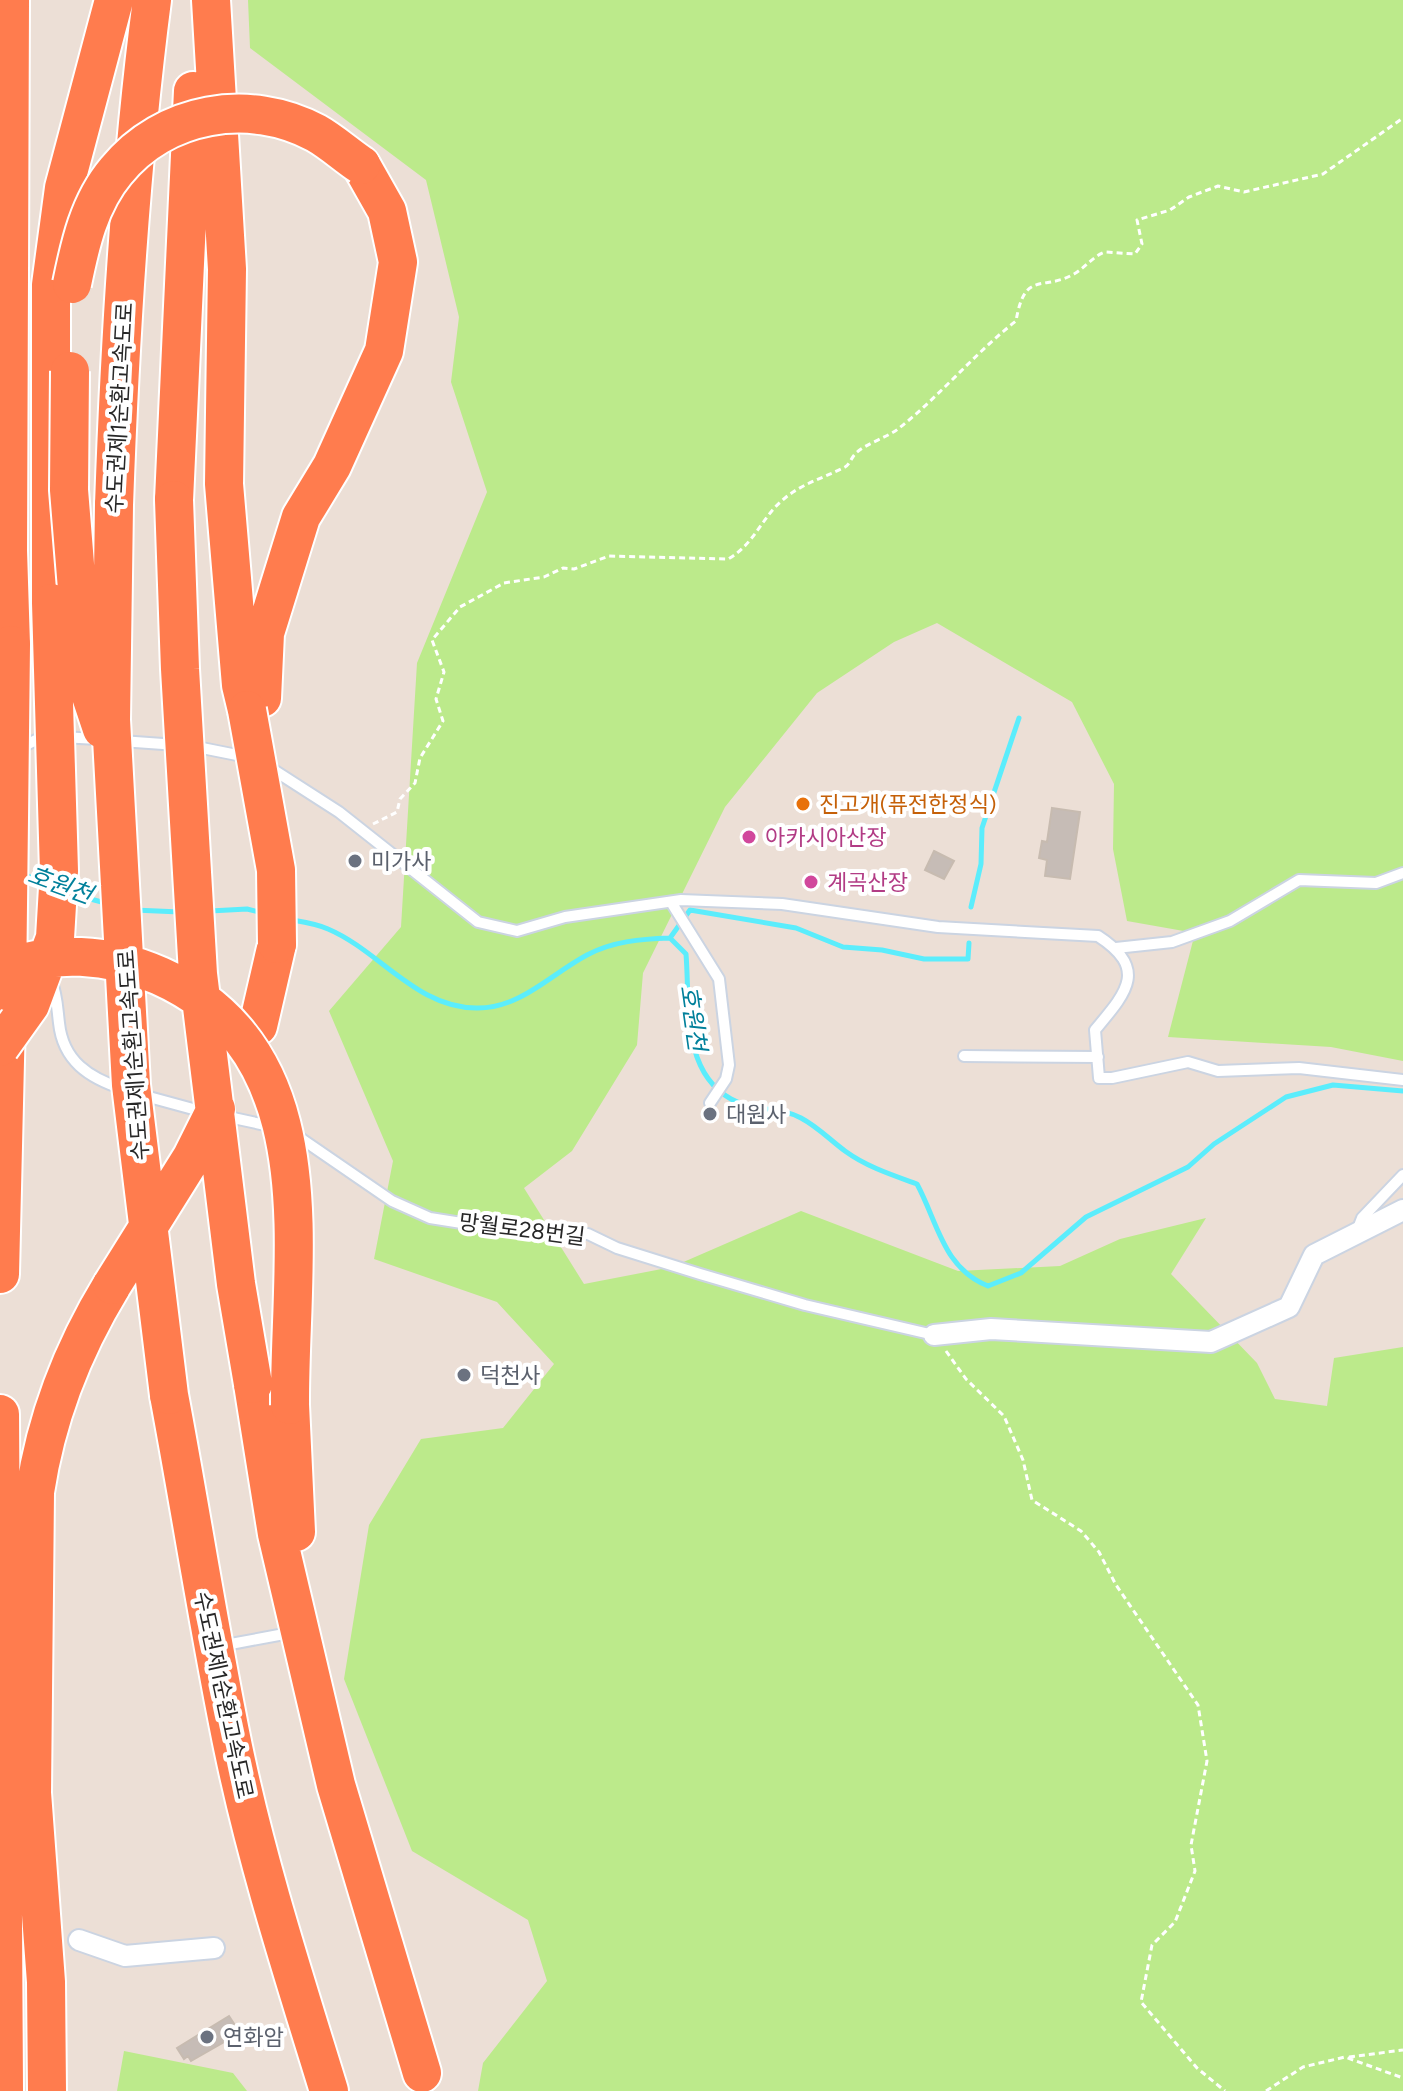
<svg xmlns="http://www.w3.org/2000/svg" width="1403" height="2091" font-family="Figtree,'Noto Sans KR',sans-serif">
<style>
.green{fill:#bcea8b}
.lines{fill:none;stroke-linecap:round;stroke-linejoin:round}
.stream{stroke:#5bedfc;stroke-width:5}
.building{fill:#c6bcb6;stroke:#c7bbb0;stroke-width:2}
.lane-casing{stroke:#cbd4e2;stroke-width:14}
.street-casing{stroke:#cbd4e2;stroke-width:24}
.highway-casing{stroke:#fff;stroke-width:42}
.path{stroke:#fff;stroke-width:3;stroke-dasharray:6 4;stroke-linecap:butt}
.lane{stroke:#fff;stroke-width:10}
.street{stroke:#fff;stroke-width:20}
.highway{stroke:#ff7c4e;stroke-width:38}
.highway-bridge-casing{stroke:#fff;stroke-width:42;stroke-linecap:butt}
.highway-bridge{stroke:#ff7c4e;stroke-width:38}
.food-dot{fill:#e8710a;stroke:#fff;stroke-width:3}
.hotel-dot{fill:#d1479c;stroke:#fff;stroke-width:3}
.worship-dot{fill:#6b7280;stroke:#fff;stroke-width:3}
.labels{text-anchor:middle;stroke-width:8;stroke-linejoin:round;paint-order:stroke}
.street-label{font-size:22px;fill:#272727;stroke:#fff}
.food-label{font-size:22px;fill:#c56008;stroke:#fff;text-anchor:start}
.hotel-label{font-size:22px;fill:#b23c85;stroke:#fff;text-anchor:start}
.worship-label{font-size:22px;fill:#5b616d;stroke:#fff;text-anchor:start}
.water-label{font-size:24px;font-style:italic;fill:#01809b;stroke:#fff}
</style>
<rect width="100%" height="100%" fill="#ecdfd6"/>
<path class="green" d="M248,0H1403V1061L1331,1047L1168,1037L1195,933L1127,921L1113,849L1114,784L1072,702L937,623L894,642L817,693L725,807L643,973L637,1045L572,1151L524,1188L584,1284L672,1267L801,1211L958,1271L1060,1266L1120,1239L1206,1218L1171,1274L1257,1363L1275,1399L1327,1406L1334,1358L1403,1347V2091H478L483,2063L547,1981L528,1920L412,1851L344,1679L369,1525L421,1439L503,1428L554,1364L497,1302L374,1259L393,1161L329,1011L401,927L417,663L487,492L451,382L459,317L426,180L250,48Z
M124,2051L233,2073L247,2091H117Z"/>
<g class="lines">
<path class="stream" d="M24,874L43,884
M72,894L109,904
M971,907L981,864L982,828L1019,718
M134,910L180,912
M210,911L247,909L263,913
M292,920C304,922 317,924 328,929C380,951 417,1009 478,1008C521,1008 551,974 587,955C613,941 642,939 670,938L686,954C690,1003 681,1071 731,1099C753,1112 779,1106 801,1118C818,1127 830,1140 845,1151C867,1167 892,1175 917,1184C938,1223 943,1268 988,1286L1021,1273L1086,1217L1188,1167L1214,1144L1286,1097L1333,1085L1403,1091
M670,938L690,910L796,928L843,947L882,950L924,959H968L969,943"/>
</g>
<path class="building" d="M1052,808L1080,812L1070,879L1045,876L1047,860L1039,858L1042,841L1047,842Z
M934,851L954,861L944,879L925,870Z
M229,2016L240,2033L191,2061L188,2056L184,2059L177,2048Z"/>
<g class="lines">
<g class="lane-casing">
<path id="lane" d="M121,741L177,745
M192,746L247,757
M20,748L44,736L97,739
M269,767L339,812L478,922L517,931L565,917L681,900L782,904L938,927L1098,936C1149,969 1126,993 1095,1030L1099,1078H1112L1188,1062L1218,1071L1299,1068L1403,1080
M671,902L719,979L729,1065L726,1079L710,1103
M1116,948L1172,942L1230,921L1299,880L1376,883L1403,873
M51,980C57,994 57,1007 59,1023C63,1061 89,1078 123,1089
M964,1056L1098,1057
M138,1094L204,1112
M224,1116L270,1126
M293,1133L392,1201L430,1218L519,1232L588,1234L617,1248L700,1274L805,1305L934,1335
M1357,1231L1362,1218L1403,1175
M220,1646L295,1632"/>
</g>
<g class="street-casing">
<path id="street" d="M934,1335L991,1329L1211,1342L1289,1307L1314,1255L1403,1210
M79,1940L125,1956L214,1948"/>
</g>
<g class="highway-casing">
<path id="highway" d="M10,0L8,551L11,645
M211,0L227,269L224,484L241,685L247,710
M174,500L193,91
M114,505C120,336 130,168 152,0
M51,603V285L64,188L114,0
M262,698L265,633L301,517L332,466L384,351L398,262L387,211L361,165
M258,1026L277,944
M0,1274L6,1018
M253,1384L277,1534L336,1785L422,2073
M169,1395C191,1512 209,1630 233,1747C257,1863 294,1977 329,2091
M290,1405L296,1532
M0,1414L4,2091
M47,2091L46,1982L32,1793L35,1492C46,1418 73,1349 112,1285"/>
</g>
<path class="path" d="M373,824L397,812L400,799L415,783L420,758L443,721L436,699L444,672L432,640L460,607L504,583L544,577L563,568L574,569L609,556L728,559C755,544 762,516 785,498C803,483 824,478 845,467C850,464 851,458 856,453C867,443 886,438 898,429C940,396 974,354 1016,321C1025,269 1042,292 1074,274C1086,267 1092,257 1105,252L1135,254L1142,244L1137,220L1170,210L1189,197L1218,186L1244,192L1323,174L1403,118
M946,1351L966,1379L1004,1416L1023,1460L1032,1500L1081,1531L1099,1552L1116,1585L1198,1705L1207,1761L1191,1845L1195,1871L1175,1922L1152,1945L1141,2002L1197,2068L1225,2091
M1349,2057L1403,2050
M1266,2091L1303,2067L1345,2057L1403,2078"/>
<use href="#lane" class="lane"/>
<use href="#street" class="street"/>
<use href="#highway" class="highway"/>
<g class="highway-bridge-casing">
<path id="highway-bridge" d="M72,284C80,245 89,203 116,171C164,112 249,97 316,133C332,142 346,155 361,165
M70,371L69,490L84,675L102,729
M174,500L180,669L198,974L236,1284L253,1384
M114,505L111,720L131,1085L169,1395
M247,710L276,870L277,944
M0,970C53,950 109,953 160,976C331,1053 289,1253 290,1405
M7,991L11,645
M0,1047L30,1005L55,938L59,871L51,603
M112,1285L192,1157L216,1109"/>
</g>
<use href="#highway-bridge" class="highway-bridge"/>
</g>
<circle class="food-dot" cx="803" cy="804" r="8"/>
<g class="hotel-dot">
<circle cx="749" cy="837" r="8"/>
<circle cx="811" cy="882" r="8"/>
</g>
<g class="worship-dot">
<circle cx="355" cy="861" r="8"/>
<circle cx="710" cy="1114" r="8"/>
<circle cx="464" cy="1375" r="8"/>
<circle cx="207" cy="2037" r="8"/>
</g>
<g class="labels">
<g class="street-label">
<text transform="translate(119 408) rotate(-87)" y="8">수도권제1순환고속도로</text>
<text transform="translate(133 1055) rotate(-94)" y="8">수도권제1순환고속도로</text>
<text transform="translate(522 1229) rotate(7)" y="8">망월로28번길</text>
<text transform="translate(224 1695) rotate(78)" y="8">수도권제1순환고속도로</text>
</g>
<g class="food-label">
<text x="819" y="812">진고개(퓨전한정식)</text>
</g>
<g class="hotel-label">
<text x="765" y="845">아카시아산장</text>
<text x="827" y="890">계곡산장</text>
</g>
<g class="worship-label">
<text x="371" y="869">미가사</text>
<text x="726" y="1122">대원사</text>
<text x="480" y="1383">덕천사</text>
<text x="223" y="2045">연화암</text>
</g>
<g class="water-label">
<text transform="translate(60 885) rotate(20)" y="8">호원천</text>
<text transform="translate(693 1018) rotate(82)" y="8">호원천</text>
</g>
</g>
</svg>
